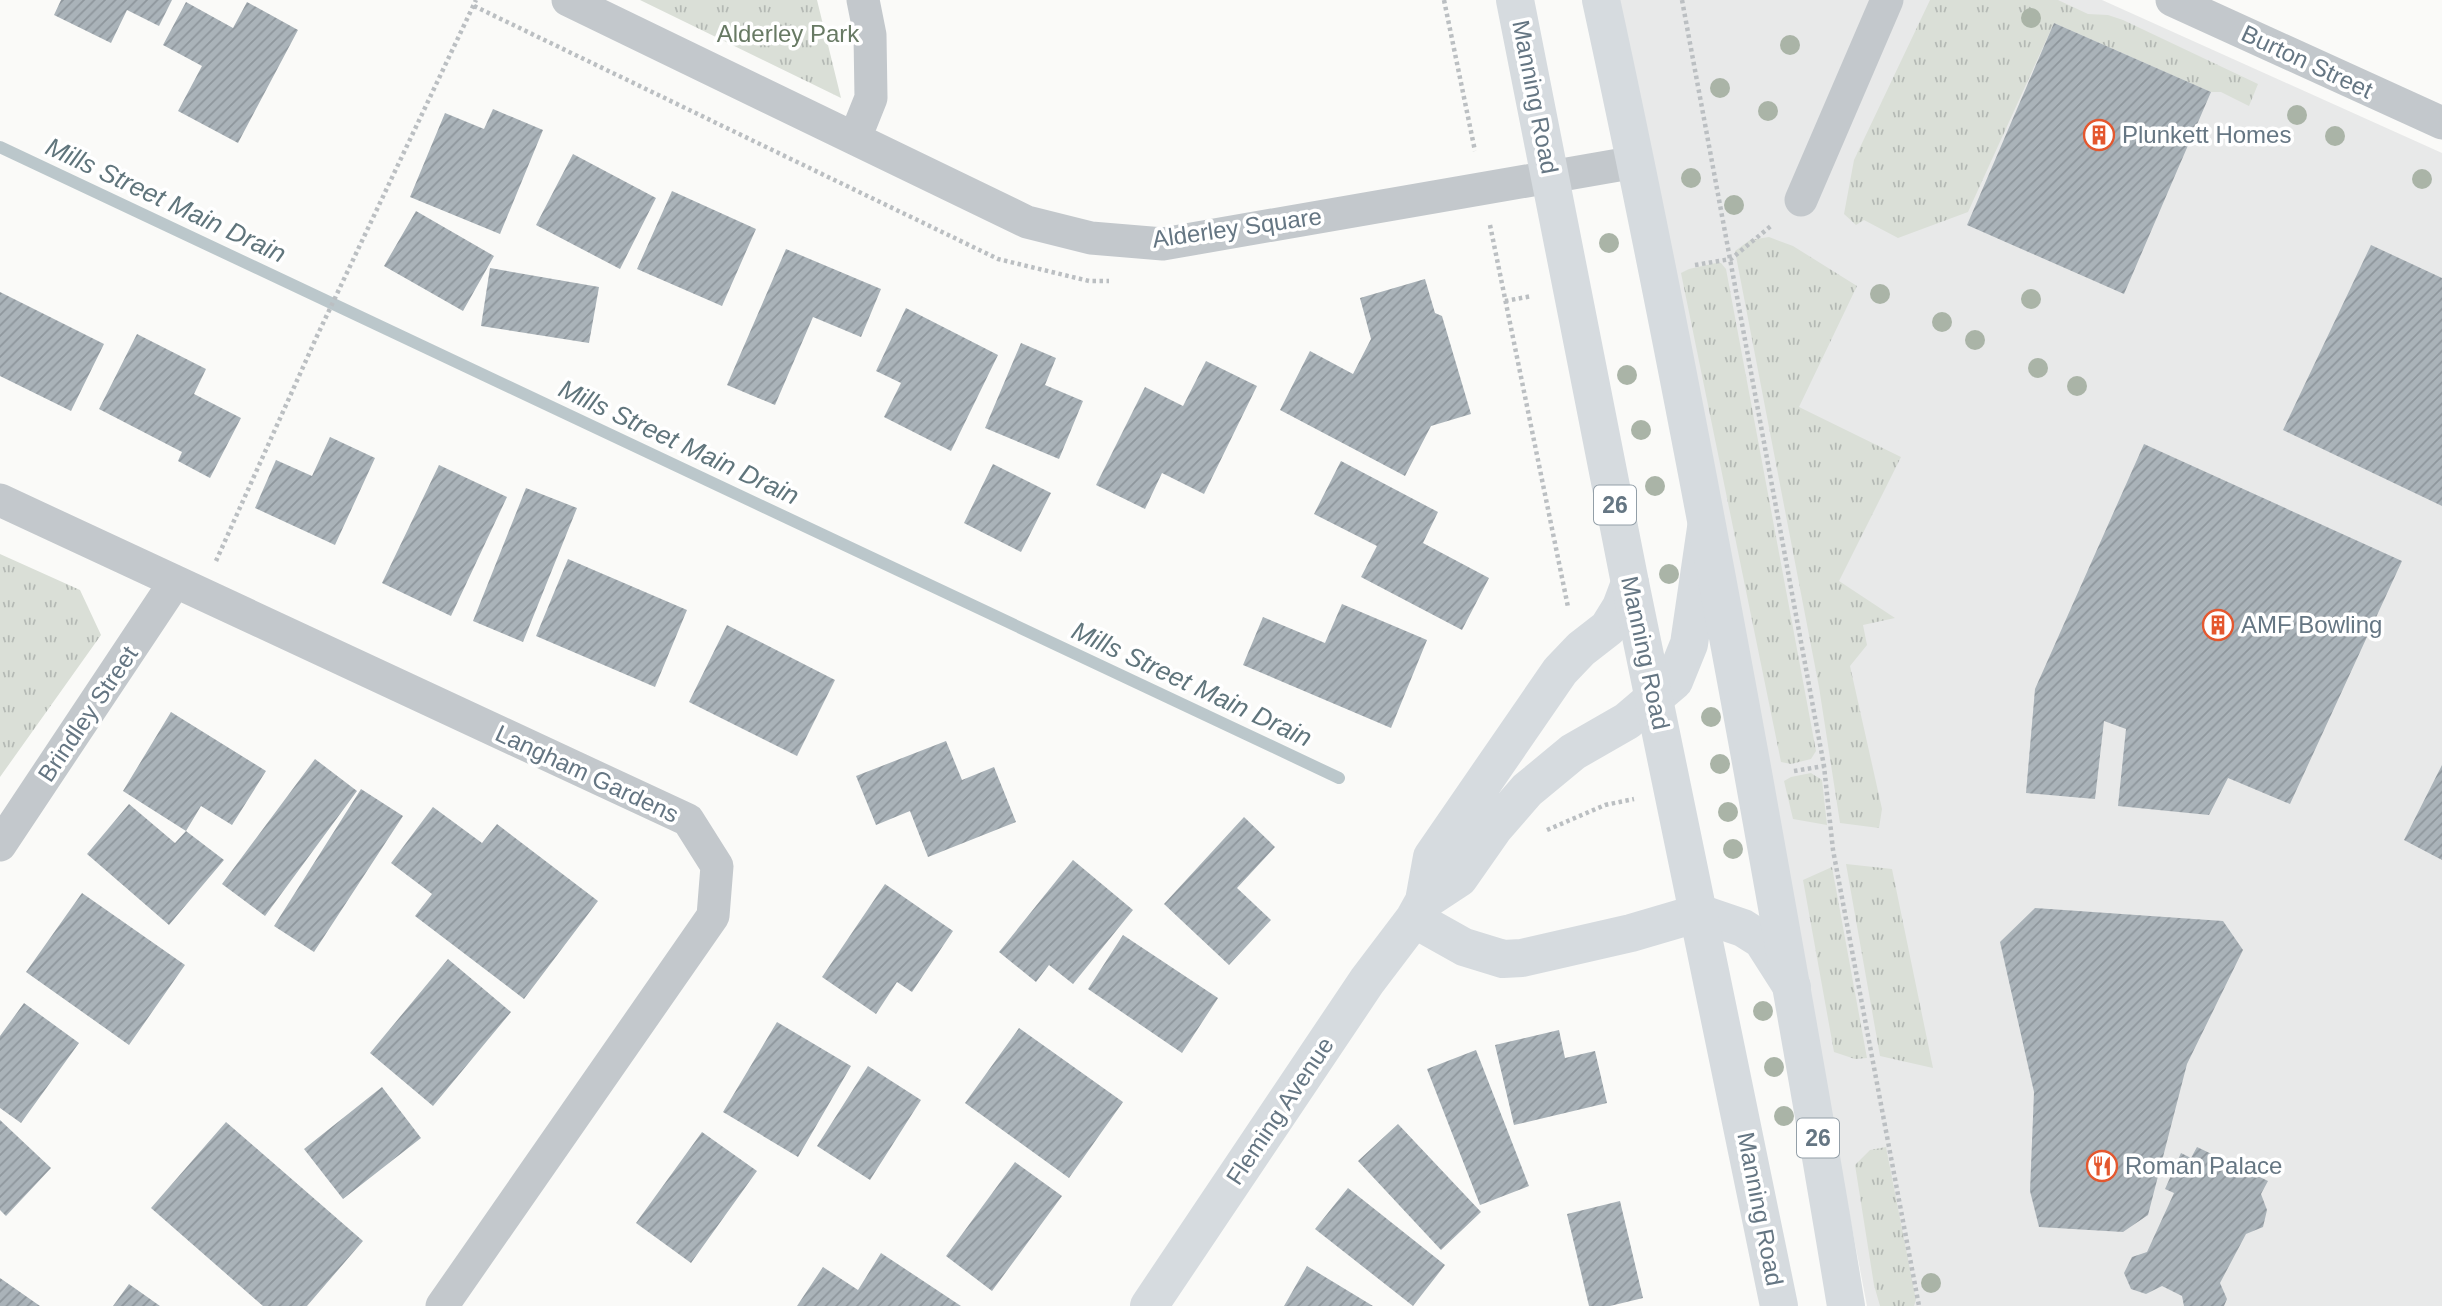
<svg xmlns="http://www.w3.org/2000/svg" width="2442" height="1306" font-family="Arial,sans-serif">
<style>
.built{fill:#e8e9e9}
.grass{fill:url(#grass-tufts)}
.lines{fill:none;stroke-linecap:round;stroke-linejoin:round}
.stream{stroke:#bbc7cb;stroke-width:12}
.building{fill:url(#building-hatch)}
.path{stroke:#bbbfc2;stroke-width:4.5;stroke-dasharray:3.5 3.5;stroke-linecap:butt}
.street{stroke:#c3c8cc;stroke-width:33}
.secondary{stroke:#d6dbdf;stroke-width:38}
.primary{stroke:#d6dbdf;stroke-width:38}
.tree{fill:#aab4a7}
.labels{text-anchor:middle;stroke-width:7;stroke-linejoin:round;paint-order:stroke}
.shield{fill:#fff;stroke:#939fa8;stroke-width:2}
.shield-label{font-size:23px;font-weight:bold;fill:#657683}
.park-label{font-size:24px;fill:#687a64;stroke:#fff}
.street-label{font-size:24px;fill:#657683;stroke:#fff}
.poi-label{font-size:24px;fill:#657683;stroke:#fff;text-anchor:start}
.water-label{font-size:26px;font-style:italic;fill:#60757c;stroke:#fff}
</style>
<defs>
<pattern id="grass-tufts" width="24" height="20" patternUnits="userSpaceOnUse" patternTransform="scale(1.75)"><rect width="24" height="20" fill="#dadfd7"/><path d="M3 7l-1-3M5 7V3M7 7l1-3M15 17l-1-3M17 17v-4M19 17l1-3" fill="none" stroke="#b4b9b4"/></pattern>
<pattern id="building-hatch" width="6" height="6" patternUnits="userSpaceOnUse" patternTransform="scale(1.75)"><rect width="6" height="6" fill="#aab3b9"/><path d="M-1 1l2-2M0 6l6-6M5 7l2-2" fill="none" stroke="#8e969c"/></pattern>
</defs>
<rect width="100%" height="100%" fill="#fafaf8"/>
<path class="built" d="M1616,0H2102L2442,153V1306H1867Z"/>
<path class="grass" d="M640,0H817L841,98Z
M1930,0H2058L2088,14L2108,15L2123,20L2258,84L2249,106L2221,92H2211L2054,23L1968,212L1898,238L1864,220L1856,225L1844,214L1854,160Z
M1769,237L1793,246L1857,286L1799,407L1901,457L1839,581L1895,618L1863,625L1867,645L1850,666L1882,809L1879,828L1840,823L1819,687L1735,251L1750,240Z
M1716,263H1721L1726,269L1816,751L1811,759L1791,764L1781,762L1681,273L1689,269Z
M0,554L80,590L101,635L0,777Z
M1811,773L1822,780L1827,825L1793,819L1784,781L1791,777Z
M1846,864L1892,869L1933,1068L1880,1056Z
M1832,867L1867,1058L1855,1059L1834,1052L1803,880Z
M1886,1147L1916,1300L1914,1306H1880L1874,1285L1855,1165L1870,1150Z"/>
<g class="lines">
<path class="stream" d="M0,147L1339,778"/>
</g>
<path class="building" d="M61,0H172L159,26L127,10L111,43L54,15Z
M186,2L233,28L247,2L298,30L238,143L178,111L202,66L163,45Z
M2054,23L2211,92L2124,294L1967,225Z
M493,109L543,130L500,234L410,197L445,113L484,129Z
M573,154L656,198L620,269L536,225Z
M672,191L756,229L722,306L637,269Z
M416,211L494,256L463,311L384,266Z
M2371,245L2442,278V506L2283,430Z
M786,249L881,289L861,337L813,317L775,405L727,385Z
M490,268L599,287L589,343L481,326Z
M1425,279L1435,313L1442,316L1471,414L1431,426L1405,476L1280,410L1310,351L1353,374L1371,339L1360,298Z
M0,292L104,344L71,411L0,376Z
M906,308L998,355L951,451L884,417L901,383L876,371Z
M137,334L206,369L194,394L241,418L210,478L178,461L182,452L99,409Z
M1021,343L1056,358L1045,385L1083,401L1059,459L985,428Z
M1206,361L1257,386L1204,494L1162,473L1145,509L1096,485L1145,387L1183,406Z
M330,437L375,458L335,545L255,508L276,460L312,476Z
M2144,444L2402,561L2290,804L2228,778L2209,815L2118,806L2126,729L2104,721L2095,799L2026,793L2035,689Z
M1341,461L1438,512L1423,543L1489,578L1462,630L1361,577L1377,546L1314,514Z
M993,464L1051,493L1021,552L964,523Z
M439,465L507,497L451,616L382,583Z
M526,488L577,508L523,642L473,621Z
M568,559L687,610L655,687L536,636Z
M1342,604L1427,640L1391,728L1243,665L1263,617L1325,643Z
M727,625L835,680L797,756L689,702Z
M171,712L266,771L232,825L201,806L186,831L224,860L169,925L87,854L129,804L175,843L186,831L123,791Z
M946,741L962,780L994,767L1016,822L928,857L910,811L876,825L856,776Z
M315,759L357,791L265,916L222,884Z
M2442,765V860L2404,840Z
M361,789L403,816L314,952L274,926Z
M433,807L482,843L497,824L598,901L524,999L415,916L432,894L391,863Z
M1244,817L1275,847L1237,888L1271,920L1229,965L1164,904Z
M1073,860L1133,910L1073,984L1049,965L1036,982L999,952Z
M885,884L953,931L912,992L897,982L876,1014L822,977Z
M82,893L185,965L129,1045L26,972Z
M2035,908L2223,921L2243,950L2187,1064L2148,1215L2123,1232L2039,1227L2030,1191L2034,1092L2000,942Z
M1123,935L1218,998L1182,1053L1088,989Z
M448,959L511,1012L433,1106L370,1053Z
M24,1003L79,1043L21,1123L0,1108V1036Z
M777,1022L851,1066L798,1157L723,1112Z
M1019,1028L1123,1102L1069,1178L965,1103Z
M1559,1030L1565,1058L1595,1051L1607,1103L1514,1125L1495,1045Z
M1476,1050L1529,1186L1480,1205L1427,1069Z
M868,1066L921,1100L870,1180L817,1146Z
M382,1087L421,1138L343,1199L304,1149Z
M0,1120L51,1168L6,1216L0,1210Z
M226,1122L363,1241L307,1306H263L151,1208Z
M1398,1124L1481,1212L1441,1250L1358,1161Z
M702,1132L757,1171L691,1263L636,1223Z
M2197,1147L2268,1181L2261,1194L2267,1210L2263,1227L2246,1234L2220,1283L2227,1299L2224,1306H2184L2182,1296L2162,1286L2146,1294L2131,1289L2124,1273L2132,1257L2147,1252L2174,1193L2165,1189L2181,1153L2191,1158Z
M1015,1162L1062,1196L992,1291L946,1256Z
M1348,1188L1445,1265L1413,1306L1315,1229Z
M1620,1201L1643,1298L1610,1306H1589L1567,1214Z
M881,1253L961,1306H797L823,1267L858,1290Z
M1307,1266L1373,1306H1284Z
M0,1278L40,1306H0Z
M129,1284L160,1306H113Z"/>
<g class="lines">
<path class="path" d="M1444,0L1475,151
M1682,0L1824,766L1833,850L1919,1306
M474,6L998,259L1089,281H1109
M1490,225L1568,607
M1695,265L1731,259L1772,225
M1505,301L1532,296
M216,561L317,336L476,0
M1794,771L1824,766
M1547,830L1605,805L1634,799"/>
<path class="street" d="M568,0L1027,222L1091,238L1163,244L1636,162
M2172,0L2442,123
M855,138L871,98L870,35L863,0
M1801,200L1887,0
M0,500L688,820L717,866L713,916L442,1306
M0,845L175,582"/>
<path class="secondary" d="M1424,901L1459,878L1494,828L1527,790L1573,752L1627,721L1674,681L1689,644L1706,528
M1414,919L1464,947L1503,959L1522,958L1631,933L1699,913L1743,928L1762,940L1792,987
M1149,1306L1367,981L1414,919L1424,901L1432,857L1560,671L1581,649L1608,628L1621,607L1630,583"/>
<path class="primary" d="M1515,0L1630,583L1779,1306
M1601,0C1657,257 1706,515 1753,773C1785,951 1817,1128 1846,1306"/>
</g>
<g class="tree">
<circle cx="2031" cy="18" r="10"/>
<circle cx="1790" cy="45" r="10"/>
<circle cx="1720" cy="88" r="10"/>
<circle cx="1768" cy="111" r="10"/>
<circle cx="2297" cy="115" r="10"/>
<circle cx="2335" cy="136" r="10"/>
<circle cx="1691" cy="178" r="10"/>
<circle cx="2422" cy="179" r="10"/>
<circle cx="1734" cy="205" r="10"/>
<circle cx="1609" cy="243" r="10"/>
<circle cx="1880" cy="294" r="10"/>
<circle cx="2031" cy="299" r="10"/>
<circle cx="1942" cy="322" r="10"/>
<circle cx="1975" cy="340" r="10"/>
<circle cx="2038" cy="368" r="10"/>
<circle cx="1627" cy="375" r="10"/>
<circle cx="2077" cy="386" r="10"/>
<circle cx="1641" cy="430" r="10"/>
<circle cx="1655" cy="486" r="10"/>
<circle cx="1669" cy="574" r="10"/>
<circle cx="1711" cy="717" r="10"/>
<circle cx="1720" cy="764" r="10"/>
<circle cx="1728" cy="812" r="10"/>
<circle cx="1733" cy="849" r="10"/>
<circle cx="1763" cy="1011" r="10"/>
<circle cx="1774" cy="1067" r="10"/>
<circle cx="1784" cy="1116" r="10"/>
<circle cx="1931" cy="1283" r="10"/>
</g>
<defs>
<g id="building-ring" transform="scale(1.575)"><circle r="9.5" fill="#fff" stroke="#e4572e" stroke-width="1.5"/><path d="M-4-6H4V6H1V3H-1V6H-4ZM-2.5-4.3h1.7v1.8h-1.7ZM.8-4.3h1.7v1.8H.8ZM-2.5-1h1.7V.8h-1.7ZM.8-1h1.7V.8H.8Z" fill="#e4572e"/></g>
<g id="restaurant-ring" transform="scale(1.575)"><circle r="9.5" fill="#fff" stroke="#e4572e" stroke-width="1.5"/><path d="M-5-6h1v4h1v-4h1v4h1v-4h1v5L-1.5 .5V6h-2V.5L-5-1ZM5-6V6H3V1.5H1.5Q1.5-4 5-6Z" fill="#e4572e"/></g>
</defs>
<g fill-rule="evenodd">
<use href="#building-ring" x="2099" y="135"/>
<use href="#building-ring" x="2218" y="625"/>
<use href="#restaurant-ring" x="2102" y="1166"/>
</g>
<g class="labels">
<g class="shield">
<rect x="1594" y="485.5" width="42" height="39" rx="5"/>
<rect x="1797" y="1118.5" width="42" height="39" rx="5"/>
</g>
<g class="shield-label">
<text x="1615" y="513">26</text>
<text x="1818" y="1146">26</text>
</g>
<g class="park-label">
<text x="788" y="42">Alderley Park</text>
</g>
<g class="street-label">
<text transform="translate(2307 62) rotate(25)" y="8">Burton Street</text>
<text transform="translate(1535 97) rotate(79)" y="8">Manning Road</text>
<text transform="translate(1237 228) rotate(-8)" y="8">Alderley Square</text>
<text transform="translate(1645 653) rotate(78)" y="8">Manning Road</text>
<text transform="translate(88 714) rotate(-56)" y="8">Brindley Street</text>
<text transform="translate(587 774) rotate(25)" y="8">Langham Gardens</text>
<text transform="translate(1280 1111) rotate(-56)" y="8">Fleming Avenue</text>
<text transform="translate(1760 1209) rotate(79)" y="8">Manning Road</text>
</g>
<g class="poi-label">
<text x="2122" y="143">Plunkett Homes</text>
<text x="2241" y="633">AMF Bowling</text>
<text x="2125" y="1174">Roman Palace</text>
</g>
<g class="water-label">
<text transform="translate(166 200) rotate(25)" y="9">Mills Street Main Drain</text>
<text transform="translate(679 442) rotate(25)" y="9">Mills Street Main Drain</text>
<text transform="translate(1192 684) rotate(25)" y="9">Mills Street Main Drain</text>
</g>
</g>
</svg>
